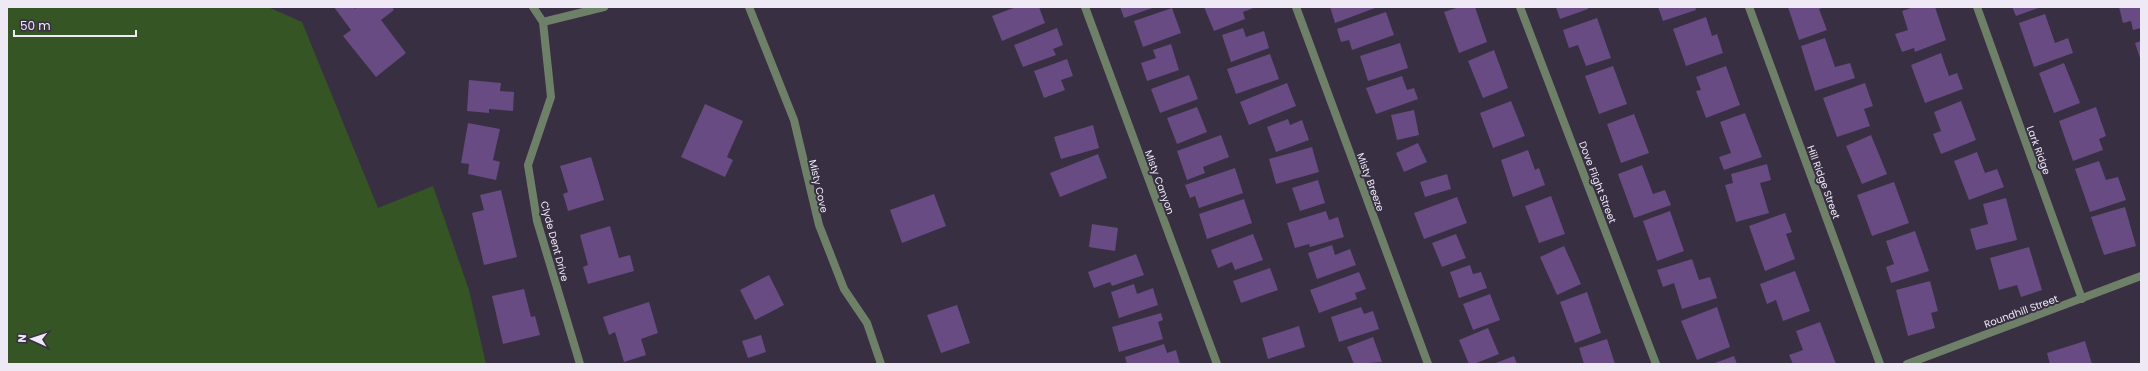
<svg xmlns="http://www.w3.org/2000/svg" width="2148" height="371" font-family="Poppins,sans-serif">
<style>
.green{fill:#355525}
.building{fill:#674b82}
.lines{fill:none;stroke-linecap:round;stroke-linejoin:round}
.street{stroke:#6f8068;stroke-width:8}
.labels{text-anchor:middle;stroke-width:4;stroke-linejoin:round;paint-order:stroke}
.street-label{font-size:10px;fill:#efe9f6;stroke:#382f43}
</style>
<rect width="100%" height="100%" fill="#382f43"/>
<path class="green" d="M7,7H268L302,22L378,208L433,186L469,290L486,364H7Z"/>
<path class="building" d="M334,7H354L355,9L357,7H392L394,10L381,20L406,53L376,77L343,36L351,30Z
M1016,7H1039L1045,23L1002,41L992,16Z
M1120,7H1155L1124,18Z
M1204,7H1256L1243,12L1245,19L1214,31Z
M1330,7H1375V8L1335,23Z
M1459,7H1475L1487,42L1459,53L1444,12Z
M1556,7H1588V9L1560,19Z
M1658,7H1695L1696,10L1663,21Z
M1788,7H1825L1819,9L1827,30L1799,40Z
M1914,7H1935L1946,40L1915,52L1914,48L1902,52L1895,34L1908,30L1902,11Z
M2012,7H2041L2016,16Z
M2119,7H2141V28L2133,30L2131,21L2123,23Z
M1172,8L1181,33L1143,47L1134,21Z
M1386,12L1394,35L1352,50L1349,40L1341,42L1337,29Z
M2045,14L2055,43L2068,38L2073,53L2034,67L2019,23Z
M1706,17L1712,36L1717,34L1723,53L1686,66L1673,29Z
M1597,18L1611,58L1586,66L1578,45L1569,48L1563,30Z
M1057,28L1063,45L1053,49L1056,55L1023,67L1014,45Z
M1243,28L1246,37L1264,31L1269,48L1231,62L1222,35Z
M1825,38L1835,67L1850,63L1855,78L1815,91L1801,46Z
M2141,41V61L2135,43Z
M1400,43L1408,68L1368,81L1360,56Z
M1171,44L1179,70L1147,81L1141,63L1156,58L1153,50Z
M1494,50L1508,88L1483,98L1468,61Z
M1941,53L1949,76L1957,73L1963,89L1925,103L1911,65Z
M1270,54L1279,79L1236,94L1227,69Z
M1067,59L1073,76L1061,80L1065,90L1044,98L1034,71Z
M2064,63L2080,103L2054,113L2039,73Z
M1613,66L1627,104L1599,114L1585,76Z
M1726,66L1740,105L1706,118L1696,91L1701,90L1696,77Z
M1189,75L1198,99L1160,113L1151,89Z
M1402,76L1407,90L1414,88L1418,99L1376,114L1366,88Z
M469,80L501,83L500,91L514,92L513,111L489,109V113L467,111Z
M1287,83L1296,106L1249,125L1240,102Z
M1865,83L1873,106L1864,109L1870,126L1837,137L1823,98Z
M1511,101L1525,136L1493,148L1480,113Z
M1961,101L1976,140L1941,154L1933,134L1941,131L1934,112Z
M705,104L743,121L727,157L733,160L725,177L681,157Z
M1197,107L1207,132L1177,144L1167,118Z
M2096,107L2106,136L2099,139L2103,150L2073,161L2059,121Z
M1414,110L1419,135L1397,140L1391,115Z
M1745,113L1762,157L1724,170L1719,157L1731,153L1720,122Z
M1634,114L1649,153L1621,163L1607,124Z
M1288,119L1290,125L1302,120L1309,140L1276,152L1267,127Z
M468,123L500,129L493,160L500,162L496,180L468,174L469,164L461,163Z
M1093,125L1099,148L1061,159L1054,137Z
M1221,135L1229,157L1203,167L1205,173L1187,180L1177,151Z
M1871,135L1887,174L1862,184L1846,146Z
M1418,143L1427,162L1404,172L1396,153Z
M1312,147L1319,172L1276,184L1269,159Z
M1528,150L1535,170L1539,168L1545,185L1513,197L1501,160Z
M1977,152L1985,173L1997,169L2004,187L1969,200L1954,161Z
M1098,154L1107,178L1060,197L1050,173Z
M591,157L604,200L568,211L563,194L568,192L560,166Z
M2099,161L2106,180L2118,177L2126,200L2090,212L2075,169Z
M1767,164L1771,180L1760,183L1769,213L1736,222L1725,185L1733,183L1731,174Z
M1642,165L1653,194L1665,190L1671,205L1634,218L1618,174Z
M1235,168L1243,193L1199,208L1195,196L1190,198L1185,185Z
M1447,174L1451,189L1425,197L1420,182Z
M1318,180L1325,203L1300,211L1292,188Z
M1894,182L1909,223L1872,236L1857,195Z
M501,190L517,257L484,265L472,213L484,210L480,195Z
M934,194L946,226L902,243L890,210Z
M1551,196L1565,234L1539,243L1525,206Z
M1457,197L1467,223L1424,239L1414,213Z
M2006,198L2017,240L1976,250L1970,229L1988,224L1983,204Z
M1244,199L1252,223L1207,239L1199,214Z
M2125,207L2136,246L2104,255L2091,217Z
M1326,211L1329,220L1338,217L1344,237L1310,247L1309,244L1295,248L1287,223Z
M1670,211L1684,251L1657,261L1643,221Z
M1785,213L1792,232L1786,234L1795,259L1765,271L1749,226Z
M1092,224L1118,228L1115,251L1089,247Z
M610,226L619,258L630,255L634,271L588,284L583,267L588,265L580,235Z
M1915,231L1929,271L1891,283L1886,267L1894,264L1886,241Z
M1253,234L1263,260L1235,270L1232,262L1218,268L1211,250Z
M1456,234L1466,258L1442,267L1432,243Z
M1332,245L1335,255L1350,249L1356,265L1317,279L1308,253Z
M1564,246L1581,284L1557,295L1540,257Z
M2029,247L2042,290L2021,297L2017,285L1999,290L1990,258Z
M1136,254L1144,275L1112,286L1110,282L1094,288L1088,272Z
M1692,259L1699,280L1710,277L1717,298L1682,309L1674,283L1663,287L1657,270Z
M1470,265L1473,274L1481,272L1487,288L1459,298L1450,272Z
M1270,268L1278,290L1241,303L1233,281Z
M1795,271L1810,311L1783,321L1776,300L1767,304L1760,284Z
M1359,272L1366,289L1355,293L1357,299L1319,313L1310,290Z
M769,275L784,305L755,320L740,290Z
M1930,281L1938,311L1931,313L1935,328L1908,336L1896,290Z
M1134,284L1137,294L1153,288L1158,305L1119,318L1111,292Z
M524,289L531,317L535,316L540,335L503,344L492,296Z
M1587,292L1601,333L1575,343L1560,302Z
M1490,294L1500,320L1473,330L1463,304Z
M649,302L658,333L641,339L646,355L624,362L615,332L609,335L603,317Z
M957,305L970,343L941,353L927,315Z
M1361,307L1364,314L1373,311L1379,329L1339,342L1331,317Z
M1717,307L1730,347L1697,360L1681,321Z
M1161,313L1163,320L1158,322L1163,339L1119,352L1112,327Z
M1820,322L1836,364H1793L1789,355L1803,350L1796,331Z
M1299,326L1305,347L1268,359L1262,338Z
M1488,328L1499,354L1474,364H1469L1459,340Z
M761,335L766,352L748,358L742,341Z
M1373,337L1382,362L1354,364L1347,347Z
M1607,339L1615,364H1584L1579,348Z
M2085,341L2092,364H2050L2047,353Z
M1164,344L1167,353L1176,350L1180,364H1127L1125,357Z
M1514,356L1517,364H1493Z
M1734,356L1737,364H1712Z"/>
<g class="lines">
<path class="street" d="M533,7L543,22L551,97L528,165L537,221L580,364
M749,7L794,120L819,225L844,289L867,323L881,364
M1085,7L1217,364
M1296,7L1428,364
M1520,7L1656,364
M1749,7L1880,364
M1977,7L2082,299
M543,22L604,7
M1907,364L2141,276"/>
</g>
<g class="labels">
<g class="street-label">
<text transform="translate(2039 150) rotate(70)" y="4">Lark Ridge</text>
<text transform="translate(1160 182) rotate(70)" y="4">Misty Canyon</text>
<text transform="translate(1371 182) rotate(70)" y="4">Misty Breeze</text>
<text transform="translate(1598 182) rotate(69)" y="4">Dove Flight Street</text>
<text transform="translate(1824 182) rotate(70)" y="4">Hill Ridge Street</text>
<text transform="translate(819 186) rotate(77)" y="4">Misty Cove</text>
<text transform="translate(555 241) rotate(75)" y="4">Clyde Dent Drive</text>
<text transform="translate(2021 311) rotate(-20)" y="4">Roundhill Street</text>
</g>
</g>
<rect width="2148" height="371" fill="none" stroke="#efe9f6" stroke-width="16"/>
<g transform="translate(32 339) rotate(273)" stroke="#382f43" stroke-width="3" paint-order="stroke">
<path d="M0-3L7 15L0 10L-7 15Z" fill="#efe9f6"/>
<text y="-6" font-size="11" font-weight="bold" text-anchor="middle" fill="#efe9f6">N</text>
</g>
<path d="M14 30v6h122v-6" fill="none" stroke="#efe9f6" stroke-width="2"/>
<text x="20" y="30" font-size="12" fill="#efe9f6" stroke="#382f43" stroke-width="3" paint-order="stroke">50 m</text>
</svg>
